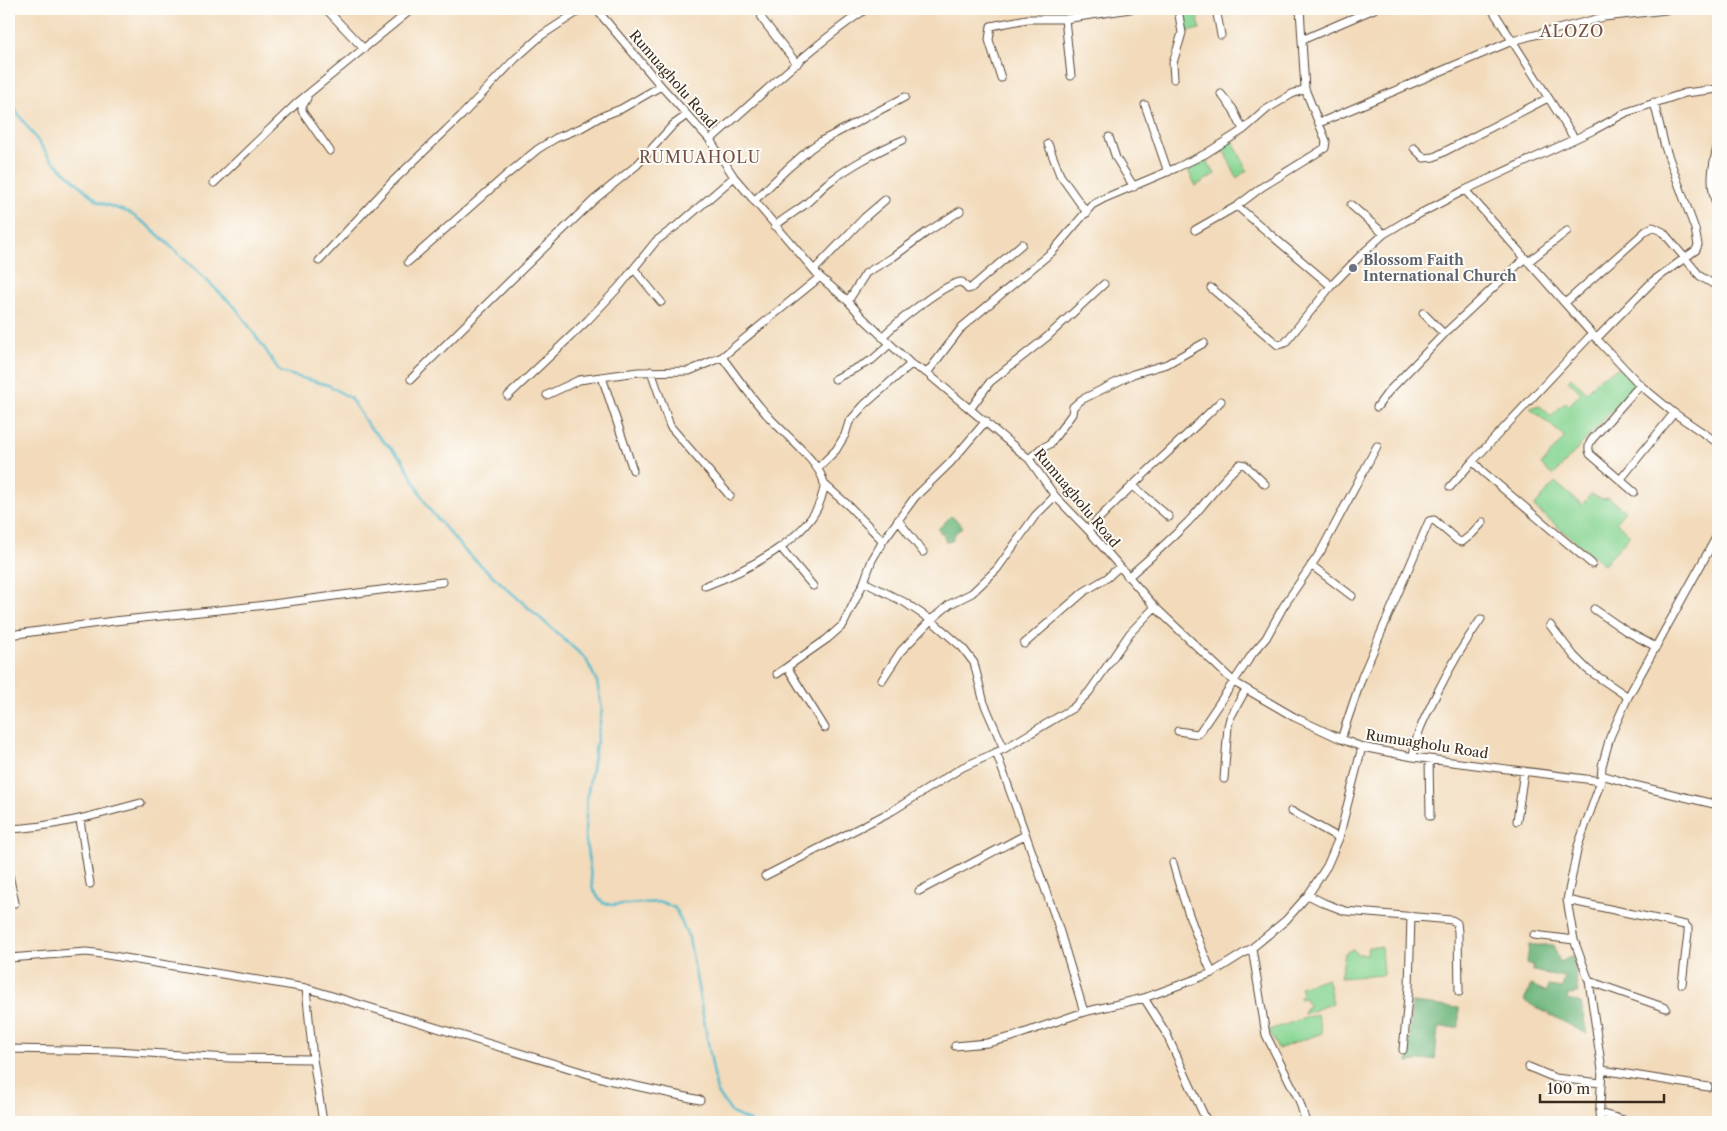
<svg xmlns="http://www.w3.org/2000/svg" width="1727" height="1131" font-family="'Libre Caslon Text',serif">
<style>
.green{fill:#87d593;stroke:#618058}
.forest{fill:#6db67d;stroke:#54704e}
.lines{fill:none;stroke-linecap:round;stroke-linejoin:round}
.stream{stroke:#4eb9ca;stroke-width:2.5}
.minor-casing{stroke:#564435;stroke-width:9}
.minor{stroke:#fff;stroke-width:7}
.worship-dot{fill:#6b7280;stroke:#fdfcf7;stroke-width:2}
.labels{text-anchor:middle;stroke-width:4;stroke-linejoin:round;paint-order:stroke}
.street-label{font-size:14px;fill:#3b2a1e;stroke:#fdfcf7}
.worship-label{font-size:14px;font-weight:bold;fill:#5b616d;stroke:#fdfcf7;text-anchor:start}
.quarter-label{font-size:16px;letter-spacing:1px;fill:#735048;stroke:#fdfcf7}
</style>
<rect width="100%" height="100%" fill="#fdfcf7"/>
<filter id="ink" filterUnits="userSpaceOnUse"><feTurbulence type="fractalNoise" baseFrequency=".02" numOctaves="2"/><feDisplacementMap in="SourceGraphic" scale="10" xChannelSelector="R" yChannelSelector="G"/><feConvolveMatrix kernelMatrix="1 2 1 2 8 2 1 2 1" color-interpolation-filters="sRGB"/></filter>
<filter id="wash" filterUnits="userSpaceOnUse"><feTurbulence type="fractalNoise" baseFrequency=".0096" numOctaves="4" result="noise"/><feDisplacementMap in="SourceGraphic" scale="20" xChannelSelector="R" yChannelSelector="G"/><feGaussianBlur stdDeviation="1.12" result="paint"/><feColorMatrix in="noise" values="0 0 0 0 0 0 0 0 0 0 0 0 0 0 0 0 0 1.4 0 .05"/><feComposite in="paint" operator="in"/></filter>
<g filter="url(#wash)">
<rect width="100%" height="100%" fill="#f2daba"/>
<path class="green" d="M1182,9H1196L1200,29L1185,32Z
M1233,141L1247,170L1237,178L1221,145Z
M1204,156L1215,174L1196,186L1185,164Z
M1619,368L1635,385L1553,476L1541,465L1565,437L1530,408L1539,405L1551,416L1565,402L1569,405L1581,393L1568,380L1571,377L1586,392L1602,376Z
M1555,482L1582,505L1591,494L1602,499L1609,498L1625,511L1616,522L1630,535L1604,565L1534,507Z
M1368,947H1381L1383,975L1340,978L1345,953L1353,949L1357,954H1367Z
M1327,978L1333,1003L1304,1014L1305,1008L1309,1007L1305,998L1300,999L1299,997L1302,994L1300,987Z
M1317,1014L1322,1033L1278,1049L1269,1030Z"/>
<path class="forest" d="M951,516L963,526L954,535L952,541L946,542L944,536L938,529Z
M1529,945H1553L1560,962L1573,956L1578,993L1568,994L1567,999L1581,1003L1587,1034L1524,1001L1531,985L1547,992L1548,986L1562,988L1565,977L1533,971V965L1527,963Z
M1412,1003L1459,1008V1027L1438,1028L1435,1059L1408,1062Z"/>
<g class="lines">
<path class="stream" d="M9,101L50,158L98,202L128,212L150,227L236,308L267,352L280,372L328,385L350,398L370,428L402,459L429,509L466,552L586,659L597,682L602,710L587,797L585,835L593,890L603,903L612,905L661,902L675,908L689,938L717,1092L732,1113L751,1122"/>
</g>
</g>
<g filter="url(#ink)">
<g class="lines">
<g class="minor-casing">
<path id="minor" d="M326,9L364,49
M596,9L661,86L710,140L734,177L820,277L848,301L862,317L911,364L927,373L1029,459L1055,496L1088,530L1155,607L1234,682L1294,717L1341,739L1362,747L1413,757L1601,781
M764,9L761,11L762,19L797,64
M1216,9L1221,35
M1492,9L1574,138
M1065,19L1071,76
M1302,40L1374,9
M1001,78L989,40L991,26L1027,19H1065L1130,9
M1174,79L1173,63L1182,33L1178,9
M1221,94L1233,109L1243,130
M307,98L302,107V111L330,151
M1145,105L1168,172
M1319,123L1512,41L1604,17L1666,10
M1109,137L1116,158L1134,187
M710,140C761,96 810,47 866,9
M1048,144L1060,175L1087,213
M1718,144C1711,170 1709,185 1718,210
M1414,148L1424,158L1434,157L1548,98
M214,183L297,103L412,9
M1465,190L1592,334L1640,385L1674,413L1718,443
M754,201L787,169L811,148L823,140L905,97
M1351,205L1384,234
M1237,206L1331,286
M775,226C783,219 792,214 800,208C811,202 818,190 829,182C849,167 879,150 903,140
M1195,230L1237,206L1262,187L1325,148L1326,141L1305,89L1300,9
M319,261L391,183L462,115L515,59L542,35L582,9
M408,262L504,177L538,149L556,138L581,128L600,117L621,109L661,86
M1528,262L1567,231
M634,269L661,302
M814,270L864,218L885,200
M1211,288L1278,345L1285,343L1331,286L1363,253L1384,234L1404,222L1465,190L1594,130L1627,112L1685,93L1718,89
M848,301L866,273L893,257L927,232L960,211
M1565,303L1647,230L1653,227L1663,232L1700,276L1718,287
M1423,313L1444,334
M1592,334L1473,461L1482,471L1592,564
M882,337C895,324 945,282 962,282L968,289L971,288L1022,244
M1597,338L1653,281L1696,250L1698,245L1695,229L1665,147L1654,102
M651,371L670,426L730,496
M927,373L962,327L1053,251L1092,205L1105,198L1176,168L1205,154L1243,130L1267,109L1292,94L1305,89
M602,377L633,470
M411,379L510,281L594,200L637,165L673,125L687,115
M835,379L872,360L890,344
M547,395L579,380L638,372L689,371L722,357L820,277
M508,396L588,320L619,287L656,241L683,221L734,177
M1377,407L1388,392L1444,334L1525,258
M971,408L990,382L1047,337L1104,284
M1029,459L1040,449L1050,444L1072,414L1073,407L1081,400L1133,374L1167,364L1204,343
M818,468L836,450L845,435L849,422L864,405L911,364
M1620,480L1674,413
M825,485L849,506L883,541
M1132,485L1169,517
M1450,487L1473,461
M1634,492L1590,454C1587,446 1590,441 1596,435L1640,385
M898,520L923,552
M1088,530C1130,485 1178,445 1221,401
M781,548L813,586
M1311,565L1352,596
M1128,577C1149,559 1169,541 1188,522C1206,503 1220,481 1240,464L1245,465L1265,484
M864,582L904,602L931,620L962,647L974,663L984,703L1004,749
M705,586C743,572 808,540 821,499C822,494 825,488 824,484C822,464 783,433 769,417C752,399 737,377 722,357
M1594,609L1626,631L1656,647
M1550,625L1574,656L1588,670L1628,697
M9,635L114,621L257,606L443,582
M1024,644L1085,591L1107,578L1119,567
M787,667L825,728
M777,674L827,639L843,625L864,582L872,560L883,541L915,497L950,463L986,421
M882,680L901,651L931,620L950,604L972,593L997,569L1035,516L1055,496
M1178,731L1197,734L1199,733L1253,653L1266,638L1283,607L1321,551L1377,446
M1341,739L1362,677L1429,521L1434,520L1458,541L1462,542L1472,534L1483,522
M996,752L1057,922L1084,1012
M1413,757C1415,734 1426,716 1436,695C1449,669 1464,643 1481,619
M1429,759L1430,816
M1602,775L1634,785L1718,805
M1224,779L1228,726L1230,718L1246,689
M1291,811L1339,838
M80,820L90,884
M1517,821L1524,771
M9,829C54,827 97,815 141,803
M1173,863C1183,901 1196,936 1212,973
M9,875L15,903
M765,876L892,811L963,767L1004,749L1073,708L1089,692L1130,633L1155,607
M919,891L1025,835
M1308,895L1324,903L1345,911L1452,920L1457,923L1458,932L1459,992
M1567,900L1685,925L1688,928V933L1682,984
M1534,935L1574,940
M1252,948L1266,1035L1299,1100L1306,1122
M9,958L86,952L95,953L306,988L608,1080L700,1100
M1589,981L1666,1008
M306,988L313,1059L323,1122
M1144,998L1166,1033L1207,1122
M955,1046L987,1043L1012,1037L1084,1012L1144,998L1212,973L1252,948L1286,920L1308,895L1327,866L1339,838L1362,747
M9,1049L116,1051L229,1058L313,1059
M1403,1050L1409,987L1411,916
M1529,1067L1555,1078L1601,1083
M1602,1070L1708,1087
M1599,1113L1631,1122
M1599,1122L1602,1070L1589,981L1574,940L1567,900L1578,846L1601,781L1602,766L1610,737L1628,697L1718,534"/>
</g>
<use href="#minor" class="minor"/>
</g>
</g>
<circle class="worship-dot" cx="1353" cy="268" r="5"/>
<g class="labels">
<g class="street-label">
<text transform="translate(673 79) rotate(49)" y="5">Rumuagholu Road</text>
<text transform="translate(1077 498) rotate(50)" y="5">Rumuagholu Road</text>
<text transform="translate(1427 744) rotate(9)" y="5">Rumuagholu Road</text>
</g>
<g class="worship-label">
<text x="1363" y="265">Blossom Faith<tspan x="1363" dy="16">International Church</tspan></text>
</g>
<g class="quarter-label">
<text x="1572" y="37">ALOZO</text>
<text x="700" y="163">RUMUAHOLU</text>
</g>
</g>
<rect width="1727" height="1131" fill="none" stroke="#fdfcf7" stroke-width="30"/>
<path d="M1540 1094v8h124v-8" fill="none" stroke="#3b2a1e" stroke-width="2.5"/>
<text x="1547" y="1094" font-size="15" fill="#3b2a1e" stroke="#fdfcf7" stroke-width="4" paint-order="stroke">100 m</text>
</svg>
